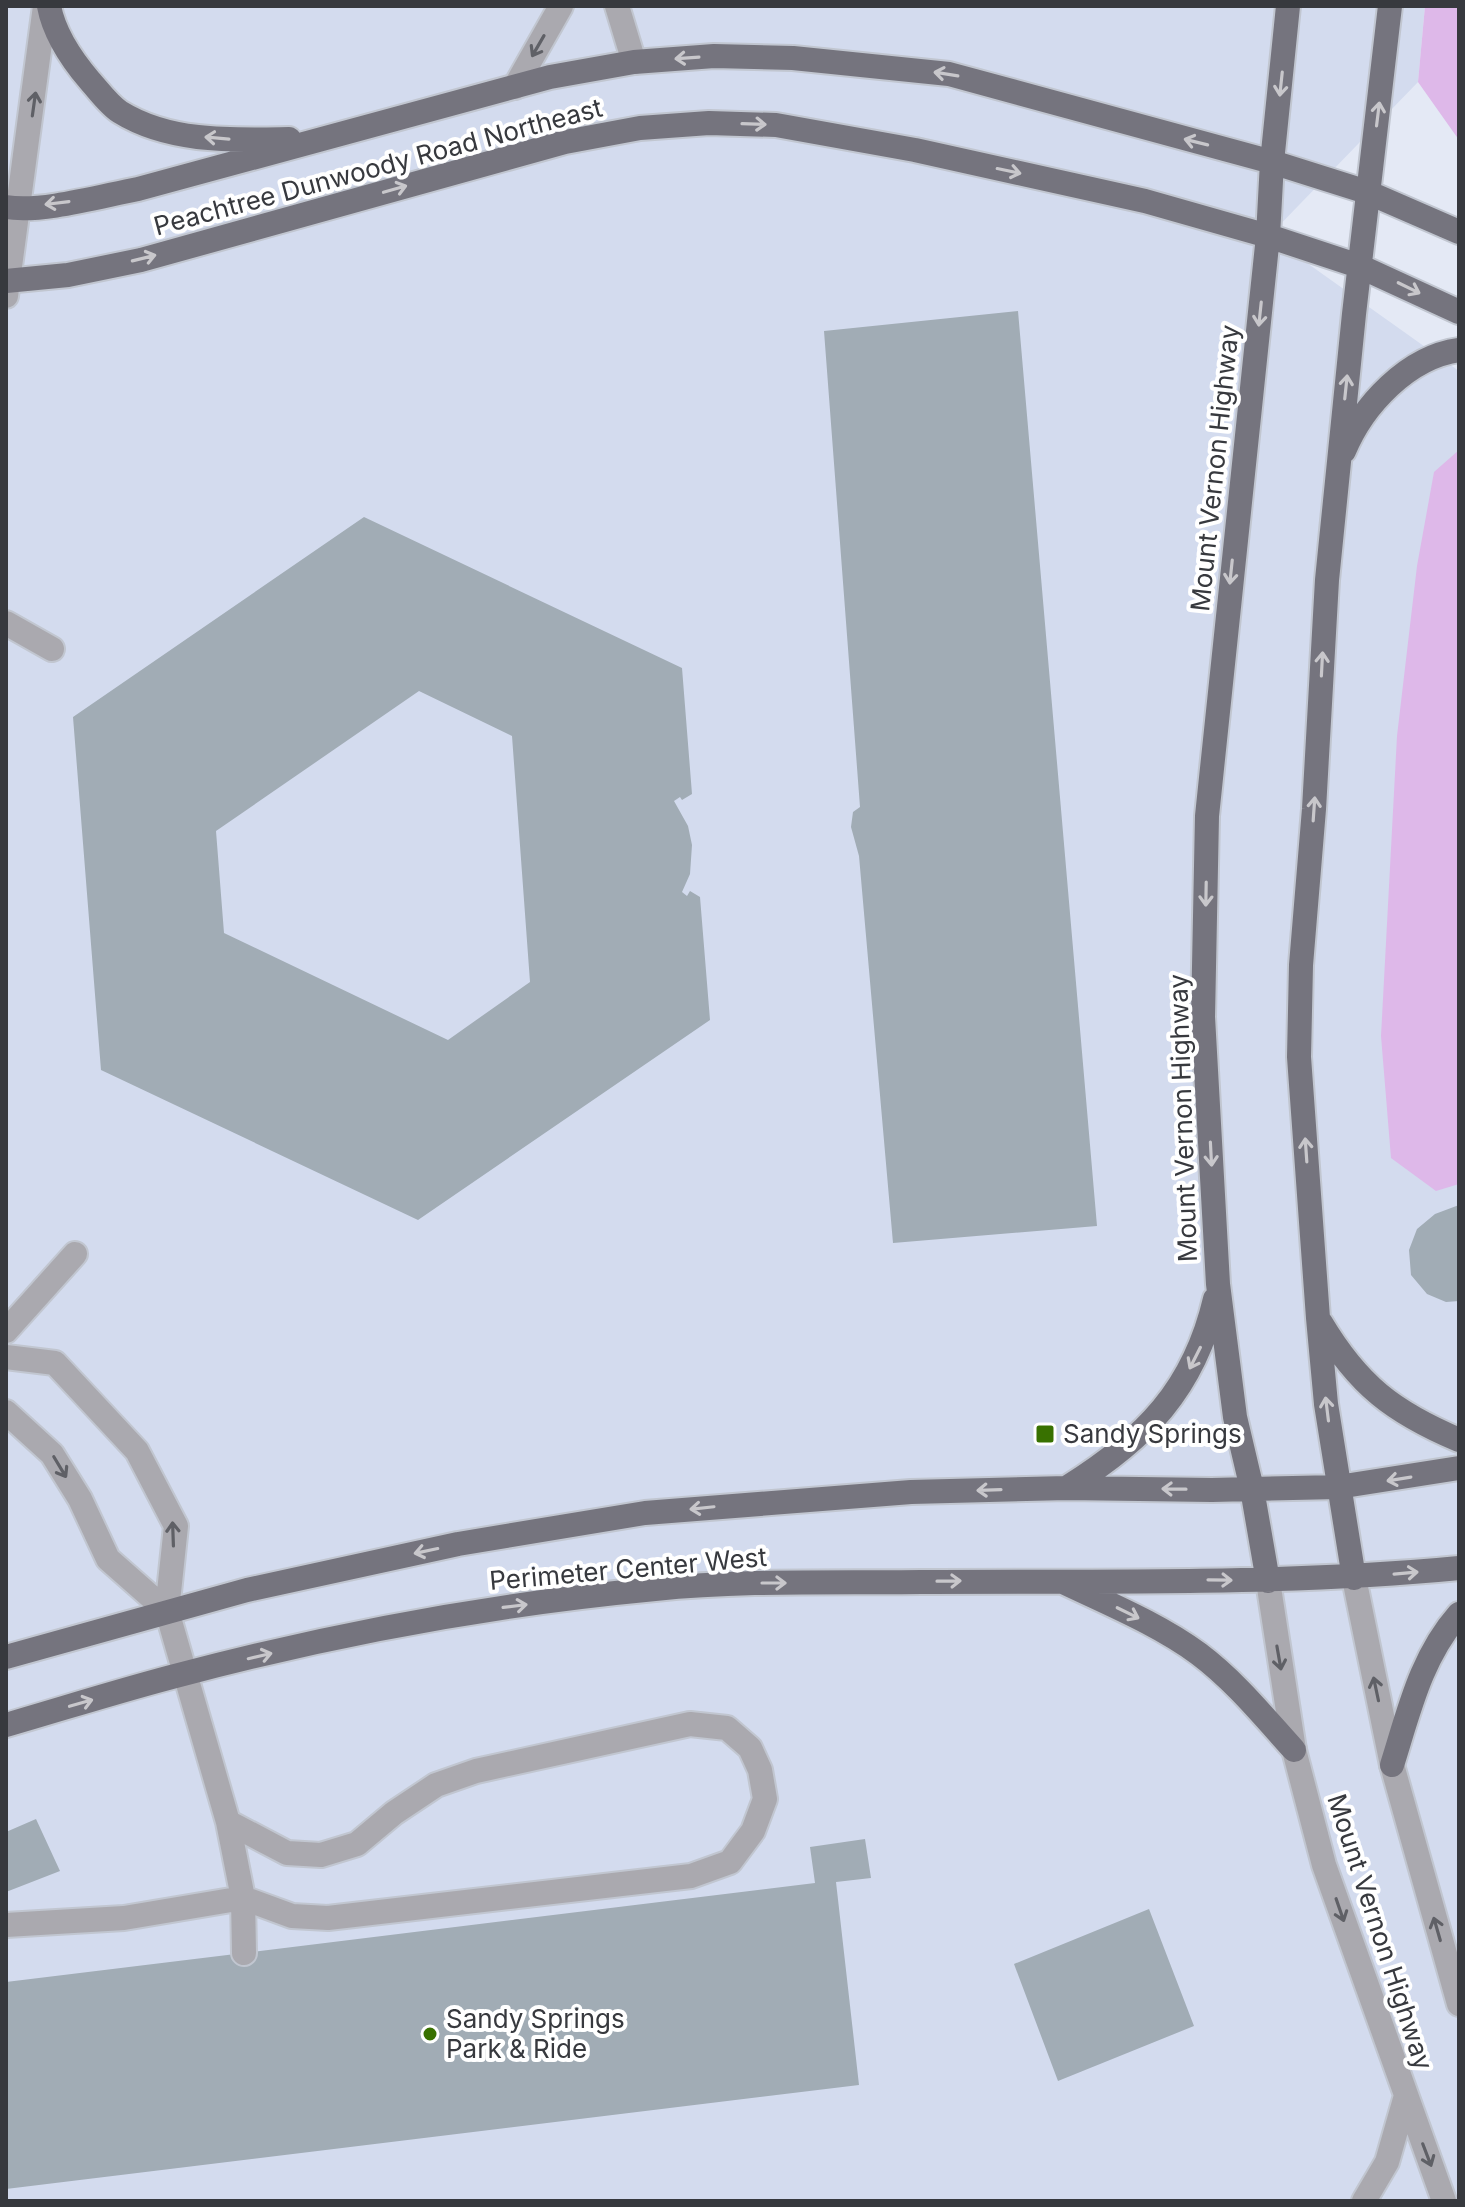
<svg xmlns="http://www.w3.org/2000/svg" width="1465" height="2207" font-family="Inter,sans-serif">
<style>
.built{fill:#d3dbee}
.green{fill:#deb8e9}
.building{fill:#a1acb5;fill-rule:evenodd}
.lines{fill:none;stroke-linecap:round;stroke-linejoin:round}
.minor-casing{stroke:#c1c6d0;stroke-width:28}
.major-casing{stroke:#c1c6d0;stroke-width:28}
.minor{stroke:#aaa9af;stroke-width:24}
.major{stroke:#75747e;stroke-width:24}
.oneway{stroke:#5f6066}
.oneway2{stroke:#c8c7cb}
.poi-dot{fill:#387100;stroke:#fff;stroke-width:3}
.labels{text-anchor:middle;stroke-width:8;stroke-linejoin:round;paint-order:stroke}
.street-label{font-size:26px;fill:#37393e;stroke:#fff}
.poi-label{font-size:26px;fill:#37393e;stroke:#fff;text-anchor:start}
</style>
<rect width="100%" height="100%" fill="#e4e9f5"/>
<path class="built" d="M6,6H1425L1418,82L1269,236L1459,371V2201H6Z"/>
<path class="green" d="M1425,6H1459V140L1418,82Z
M1459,450V1184L1436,1191L1391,1158L1381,1036L1397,736L1417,566L1434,472Z"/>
<path class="building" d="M1018,311L1097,1226L893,1243L859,856L851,827L853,812L860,807L824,331Z
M364,517L682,668L692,794L682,800L680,797L674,801L688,826L692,845L690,874L682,892L687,896L690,891L700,897L710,1020L418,1220L101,1070L73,717ZM419,691L512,736L530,982L448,1040L224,933L216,831Z
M1459,1205V1301L1446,1302L1427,1294L1411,1275L1409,1250L1417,1229L1435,1214Z
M36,1819L60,1871L6,1892V1832Z
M865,1839L871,1878L836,1882L859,2085L6,2189V1982L815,1883L810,1847Z
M1149,1909L1194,2026L1058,2081L1014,1964Z"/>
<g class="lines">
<g class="minor-casing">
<path id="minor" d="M617,6L634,62
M515,87L561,6
M6,296L45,6
M6,623L52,649
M6,1331L75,1254
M6,1357L55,1363L137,1451L176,1526L167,1611
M6,1412L52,1454L80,1499L108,1559L167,1611L228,1822L243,1898L244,1953
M1354,1578L1392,1765L1459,2004
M1268,1581L1294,1750L1324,1865L1444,2201
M6,1925L124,1918L243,1898L292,1916L328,1918L691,1876L730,1862L753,1831L765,1799L760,1770L750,1748L727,1728L690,1724L476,1771L436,1785L394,1813L357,1844L321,1855L287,1853L228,1822
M1364,2201L1387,2162L1405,2099"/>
</g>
<g class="major-casing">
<path id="major" d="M49,6C54,33 72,60 90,81C99,91 109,105 120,112C170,143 233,140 289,139
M6,207C42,213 101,196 138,189L550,77L634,62L714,56L793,58L949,74L1272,162L1367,192L1459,232
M6,281L68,275L141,260L565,142L640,128L709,123L776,125L915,150L1145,201L1268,236L1359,266L1459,312
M1344,451C1363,405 1408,357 1459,350
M1321,1323C1358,1385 1393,1412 1459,1440
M1068,1487C1145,1439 1194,1389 1215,1299
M1354,1578L1326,1404L1318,1318L1299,1057L1301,965L1314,809L1327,580L1354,314L1390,6
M1268,1581L1252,1489L1235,1417L1218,1284L1203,1017L1207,816L1268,236L1272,162L1288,6
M1063,1582C1109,1604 1158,1624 1199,1654C1235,1681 1264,1717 1294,1750
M6,1657L247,1590L458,1544L645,1513L911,1492L1067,1488L1212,1490L1338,1487L1459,1468
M6,1725C65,1708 124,1689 183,1674C338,1633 496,1604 655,1589C743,1580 832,1583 921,1582C1100,1581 1280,1585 1459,1568
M1392,1765C1409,1711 1421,1657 1459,1614"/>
</g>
<use href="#minor" class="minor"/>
<use href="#major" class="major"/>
</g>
<defs><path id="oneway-shaft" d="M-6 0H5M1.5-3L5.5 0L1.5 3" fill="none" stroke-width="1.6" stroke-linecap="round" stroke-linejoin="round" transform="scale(2)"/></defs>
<g class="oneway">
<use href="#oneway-shaft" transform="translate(538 46) rotate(120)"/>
<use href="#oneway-shaft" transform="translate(34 104) rotate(-82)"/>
<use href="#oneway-shaft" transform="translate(60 1467) rotate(59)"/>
<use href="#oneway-shaft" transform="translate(173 1534) rotate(-92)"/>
<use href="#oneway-shaft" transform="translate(1279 1658) rotate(80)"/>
<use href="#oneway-shaft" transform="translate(1376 1689) rotate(-102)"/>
<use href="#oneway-shaft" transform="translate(1340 1910) rotate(71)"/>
<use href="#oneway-shaft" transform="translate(1437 1929) rotate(-106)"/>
<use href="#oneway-shaft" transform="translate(1427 2155) rotate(69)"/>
</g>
<g class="oneway2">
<use href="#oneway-shaft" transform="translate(687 58) rotate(176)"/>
<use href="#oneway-shaft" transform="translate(946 74) rotate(-171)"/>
<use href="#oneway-shaft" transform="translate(1281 84) rotate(96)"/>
<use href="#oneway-shaft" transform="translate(1378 114) rotate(-83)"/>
<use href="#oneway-shaft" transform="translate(754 124) rotate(2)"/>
<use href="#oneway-shaft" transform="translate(217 138) rotate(-175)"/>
<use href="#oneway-shaft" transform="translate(1196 142) rotate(-166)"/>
<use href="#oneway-shaft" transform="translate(1009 171) rotate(12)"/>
<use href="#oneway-shaft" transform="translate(395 189) rotate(-16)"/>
<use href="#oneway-shaft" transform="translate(57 203) rotate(173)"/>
<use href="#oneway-shaft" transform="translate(144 258) rotate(-14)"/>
<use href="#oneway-shaft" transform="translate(1409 288) rotate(26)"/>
<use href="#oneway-shaft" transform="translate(1260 314) rotate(96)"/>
<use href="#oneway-shaft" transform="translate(1346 387) rotate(-84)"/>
<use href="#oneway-shaft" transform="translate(1231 572) rotate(96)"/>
<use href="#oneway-shaft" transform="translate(1322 664) rotate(-87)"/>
<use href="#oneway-shaft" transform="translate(1314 809) rotate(-86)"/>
<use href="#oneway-shaft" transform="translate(1206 894) rotate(91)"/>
<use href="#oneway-shaft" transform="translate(1306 1150) rotate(-94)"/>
<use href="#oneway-shaft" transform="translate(1211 1154) rotate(87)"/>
<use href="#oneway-shaft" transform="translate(1195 1358) rotate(117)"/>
<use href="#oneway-shaft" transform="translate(1327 1409) rotate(-97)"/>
<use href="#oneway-shaft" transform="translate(1399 1479) rotate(171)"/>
<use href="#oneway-shaft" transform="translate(1174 1489) rotate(-179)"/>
<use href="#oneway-shaft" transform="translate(989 1490) rotate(178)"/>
<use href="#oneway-shaft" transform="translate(702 1508) rotate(174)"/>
<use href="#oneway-shaft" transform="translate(426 1551) rotate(168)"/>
<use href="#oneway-shaft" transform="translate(1406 1573) rotate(-5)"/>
<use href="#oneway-shaft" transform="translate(1220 1580) rotate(1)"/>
<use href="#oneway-shaft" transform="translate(949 1581) rotate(-1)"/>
<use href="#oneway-shaft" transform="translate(774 1583)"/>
<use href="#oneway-shaft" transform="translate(515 1606) rotate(-7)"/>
<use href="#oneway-shaft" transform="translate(1128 1613) rotate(26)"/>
<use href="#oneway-shaft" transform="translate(260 1656) rotate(-13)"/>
<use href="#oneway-shaft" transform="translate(81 1703) rotate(-16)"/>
</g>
<g class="poi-dot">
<rect x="1035" y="1424" width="20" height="20" rx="4"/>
<circle cx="430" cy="2034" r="8"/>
</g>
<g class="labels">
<g class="street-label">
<text transform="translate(378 167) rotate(-15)" y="9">Peachtree Dunwoody Road Northeast</text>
<text transform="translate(1215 468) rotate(-84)" y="9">Mount Vernon Highway</text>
<text transform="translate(1183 1118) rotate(-92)" y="9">Mount Vernon Highway</text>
<text transform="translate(628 1569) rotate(-5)" y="9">Perimeter Center West</text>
<text transform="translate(1380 1932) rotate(72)" y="9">Mount Vernon Highway</text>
</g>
<g class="poi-label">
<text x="1063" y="1443">Sandy Springs</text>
<text x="446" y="2028">Sandy Springs<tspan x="446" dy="30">Park &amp; Ride</tspan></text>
</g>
</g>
<rect width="1465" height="2207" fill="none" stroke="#37393e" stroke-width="16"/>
</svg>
